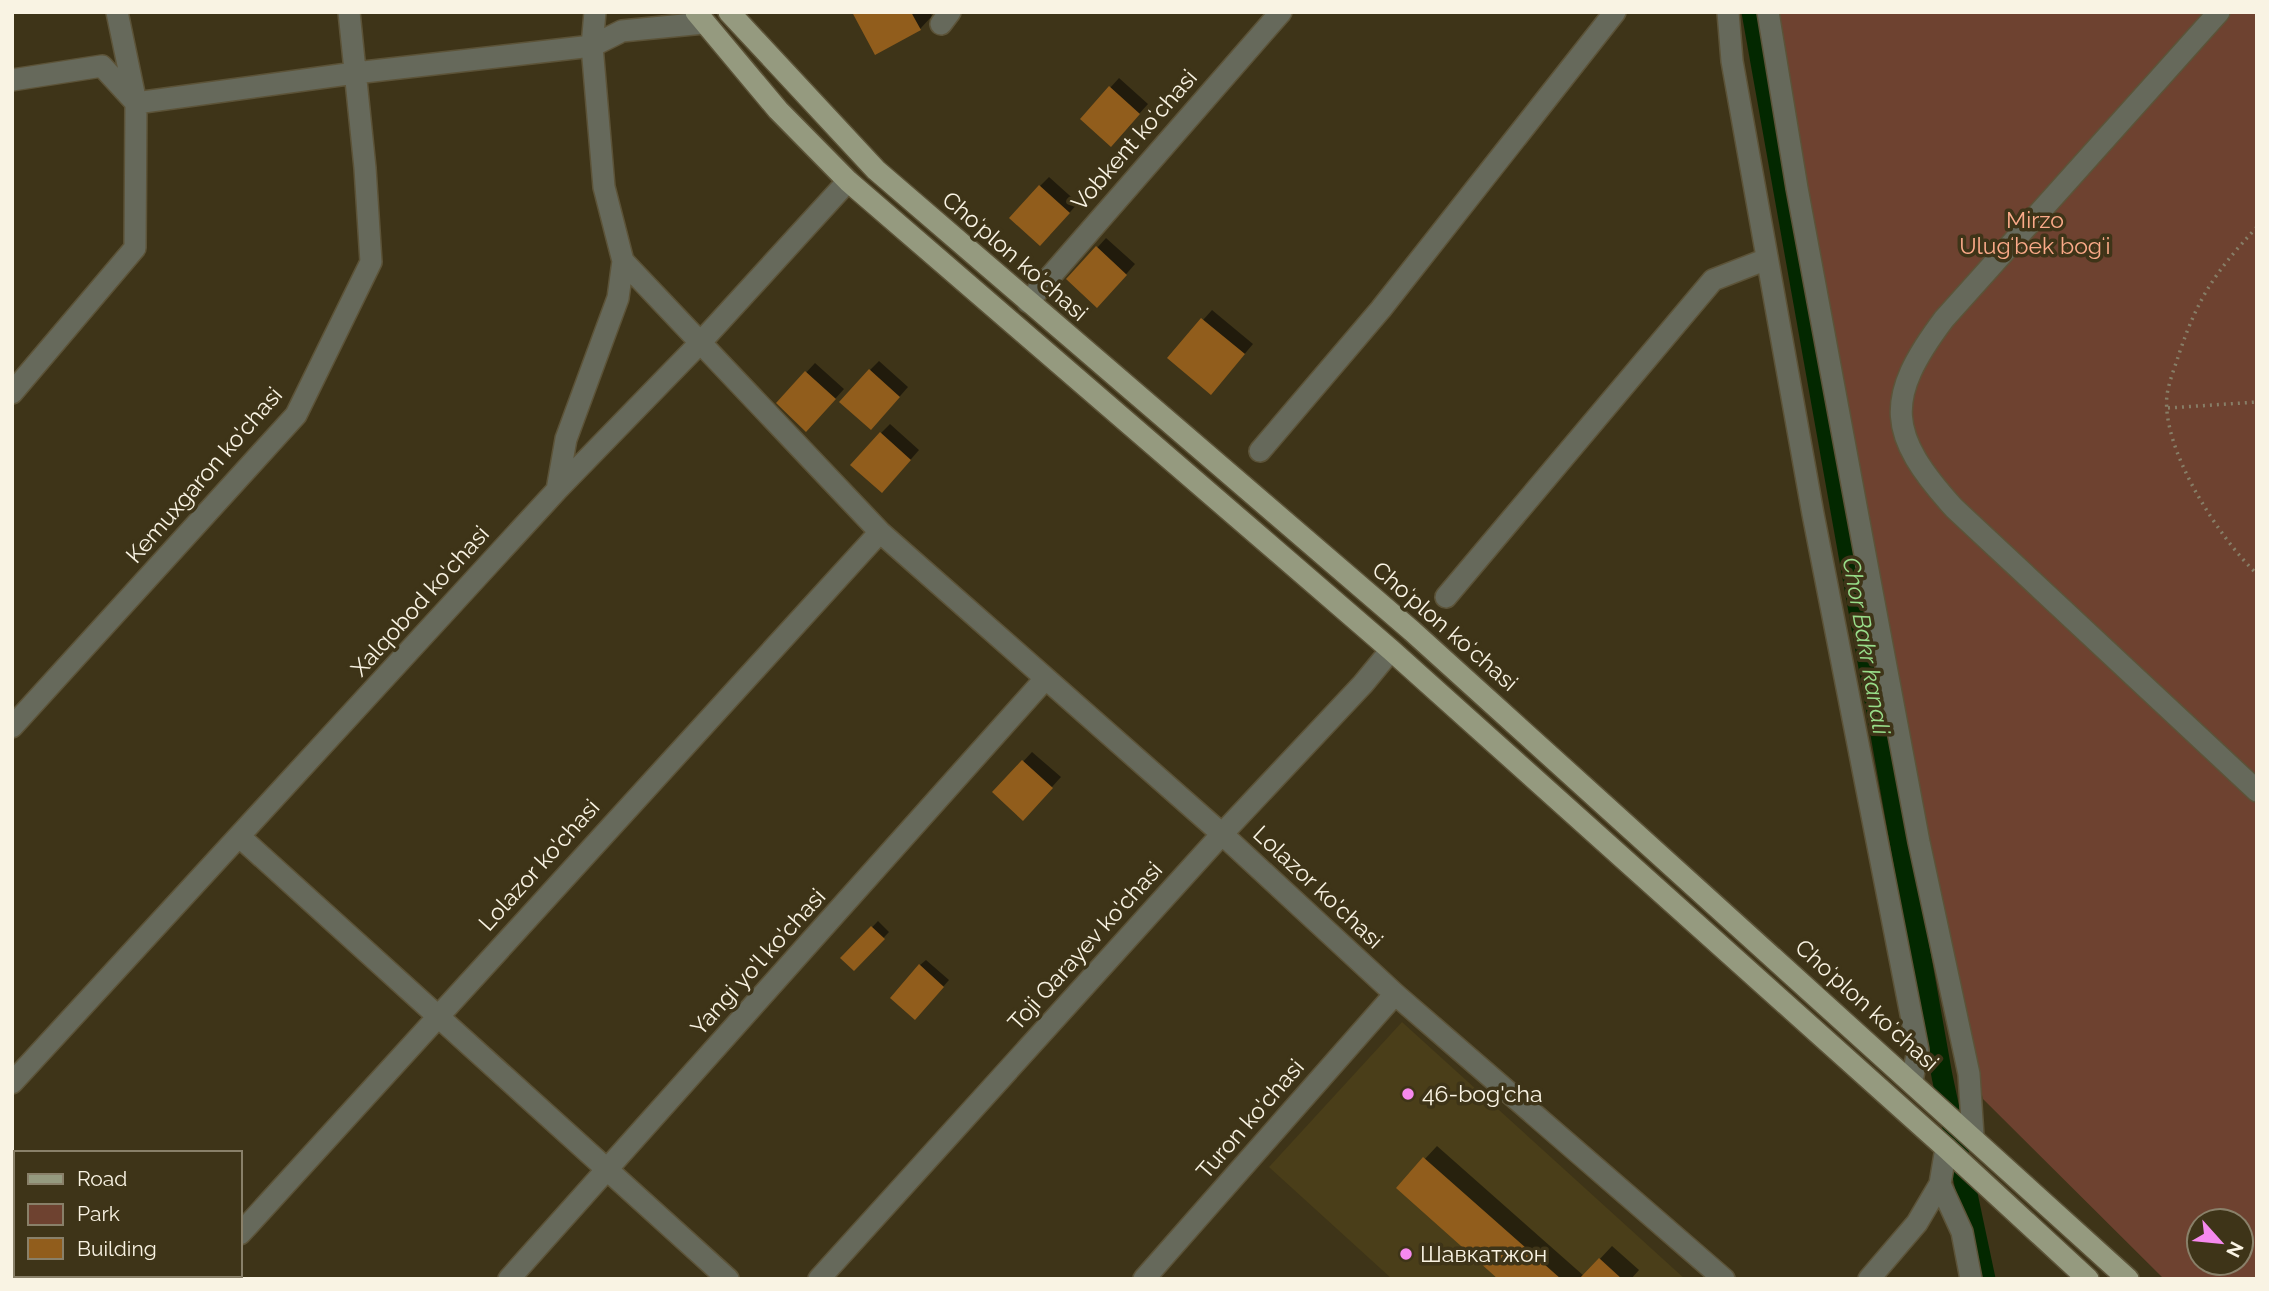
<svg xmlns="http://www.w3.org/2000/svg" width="2269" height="1291" font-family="Raleway,sans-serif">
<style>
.built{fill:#4a3e19}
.green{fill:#6e4230;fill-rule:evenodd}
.shadow{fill:#0007}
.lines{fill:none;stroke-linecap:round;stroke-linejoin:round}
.canal{stroke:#032800;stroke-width:21}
.building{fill:#915d1c}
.minor-casing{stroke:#5c5338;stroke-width:24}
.major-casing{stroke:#5c5338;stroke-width:24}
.path{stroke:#877e67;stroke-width:3.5;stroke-dasharray:2 5;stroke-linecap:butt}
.minor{stroke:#66695b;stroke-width:21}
.major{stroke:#959a7f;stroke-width:21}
.poi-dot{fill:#f689ee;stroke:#3e3418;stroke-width:2.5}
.labels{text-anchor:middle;stroke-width:7;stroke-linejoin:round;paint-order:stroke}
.street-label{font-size:23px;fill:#f9f3e3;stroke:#3e3418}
.park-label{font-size:23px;fill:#fbaa89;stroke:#3e3418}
.poi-label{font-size:23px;fill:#f9f3e3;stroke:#3e3418;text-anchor:start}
.water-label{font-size:24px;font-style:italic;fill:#98dd89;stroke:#3e3418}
</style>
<rect width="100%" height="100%" fill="#3e3418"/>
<path class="built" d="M1402,1022L1685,1279H1392L1269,1167Z"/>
<path class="green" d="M1776,12H2257V1279H2164L1983,1099L1963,1017L1878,584ZM2199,1221H2241V1263H2199Z"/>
<path class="shadow" d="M854,12H930L932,16L920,29Z
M1119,78L1148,104L1120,135L1082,119Z
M1049,177L1078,203L1050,235L1040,186Z
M1106,238L1135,264L1107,296L1097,248Z
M1212,310L1253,344L1220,383L1169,358Z
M879,361L908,387L880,419L870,370Z
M815,363L844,389L816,420L778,403Z
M890,424L919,450L891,482L881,433Z
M1032,752L1061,777L1032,809L995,792Z
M878,921L889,932L854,969L843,958Z
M926,960L949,980L921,1012L920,965Z
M1437,1146L1584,1276L1612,1246L1639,1270L1631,1279H1501L1398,1188Z
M16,1177V1215L12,1212V1181Z"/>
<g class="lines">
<path class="canal" d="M1752,12L1942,1076L1985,1279"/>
</g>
<path class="building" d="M852,12H911L921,30L875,55Z
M1109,86L1140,114L1111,147L1080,119Z
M1039,185L1070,213L1040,246L1009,218Z
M1096,246L1127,275L1097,308L1066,279Z
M1201,318L1245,354L1211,395L1167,358Z
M869,369L900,397L871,430L839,402Z
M805,371L836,399L806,432L776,403Z
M880,432L911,460L882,493L850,465Z
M1022,760L1053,788L1023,821L992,792Z
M871,926L885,939L854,971L840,958Z
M919,964L944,987L915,1020L890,998Z
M1423,1157L1561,1279H1498L1396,1188Z
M1599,1258L1622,1279H1579Z"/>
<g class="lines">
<g class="minor-casing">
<path id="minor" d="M1728,12L1732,61L1813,514L1918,1050L1912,1081
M1768,12L1797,188L1870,581L1919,842L1969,1074L1973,1136
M2219,12L1944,319C1884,399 1887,434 1954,508L2257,791
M941,24L950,12
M12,80L102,66L136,103L355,73L592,46L622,31L704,23
M623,261L880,532L1222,834L1395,994L1724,1279
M1028,302L1281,12
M12,393L135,248L136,103L117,12
M1260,451L1381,309L1615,12
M557,490L700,343L848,181
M1446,597L1713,280L1767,259
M12,727L296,415L371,262L365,168L349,12
M240,837L728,1279
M12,1083L557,490L566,439L618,298L623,261L604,187L592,46L595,12
M1940,1184L1962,1232L1971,1279
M240,1234L880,532
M200,1279L203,1275
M509,1279L1045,679
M819,1279L1222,834L1363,684L1391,650
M1144,1279L1395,994
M1869,1279L1917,1223L1940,1184L1946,1148"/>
</g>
<g class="major-casing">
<path id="major" d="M696,12L778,110L848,181L1391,650L1946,1148L2088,1279
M729,12L876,170L1412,631L2128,1279"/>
</g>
<path class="path" d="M2257,227C2216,271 2198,297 2179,354C2175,367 2169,381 2167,395C2161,449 2219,538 2257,574
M2168,408L2257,402"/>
<use href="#minor" class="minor"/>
<use href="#major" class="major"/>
</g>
<g class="poi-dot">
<circle cx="1408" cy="1094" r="7"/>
<circle cx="1406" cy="1254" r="7"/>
</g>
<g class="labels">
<g class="street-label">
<text transform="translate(1134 140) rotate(-49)" y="8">Vobkent koʻchasi</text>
<text transform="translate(1015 256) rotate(41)" y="8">Choʻplon koʻchasi</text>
<text transform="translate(204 475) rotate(-49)" y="8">Kemuxgaron ko'chasi</text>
<text transform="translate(420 601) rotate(-48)" y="8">Xalqobod ko'chasi</text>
<text transform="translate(1445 626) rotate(41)" y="8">Choʻplon koʻchasi</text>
<text transform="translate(539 865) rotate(-48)" y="8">Lolazor ko'chasi</text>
<text transform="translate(1318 887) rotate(43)" y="8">Lolazor ko'chasi</text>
<text transform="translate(1085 946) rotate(-48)" y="8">Toji Qarayev ko'chasi</text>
<text transform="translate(758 962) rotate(-48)" y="8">Yangi yo'l ko'chasi</text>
<text transform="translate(1867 1005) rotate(42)" y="8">Choʻplon koʻchasi</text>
<text transform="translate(1250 1119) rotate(-49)" y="8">Turon ko'chasi</text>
</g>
<g class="park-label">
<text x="2035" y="228">Mirzo<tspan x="2035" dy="26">Ulugʻbek bogʻi</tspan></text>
</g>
<g class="poi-label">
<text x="1422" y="1102">46-bog'cha</text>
<text x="1420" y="1262">Шавкатжон</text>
</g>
<g class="water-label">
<text transform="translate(1866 646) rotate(80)" y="8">Chor Bakr kanali</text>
</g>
</g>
<rect width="2269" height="1291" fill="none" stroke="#f9f3e3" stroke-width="28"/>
<rect x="14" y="1151" width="228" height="126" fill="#3e3418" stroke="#898069" stroke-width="2"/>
<rect x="28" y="1174" width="35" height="10" fill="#959a7f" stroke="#898069" stroke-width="2"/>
<text x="77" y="1186" font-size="21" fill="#f9f3e3">Road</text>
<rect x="28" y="1204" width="35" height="21" fill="#6e4230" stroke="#898069" stroke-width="2"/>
<text x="77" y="1221" font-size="21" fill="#f9f3e3">Park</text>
<rect x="28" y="1238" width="35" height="21" fill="#915d1c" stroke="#898069" stroke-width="2"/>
<text x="77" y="1256" font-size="21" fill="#f9f3e3">Building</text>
<g transform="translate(2220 1242) rotate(117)"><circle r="33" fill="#3e3418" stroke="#898069" stroke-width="2"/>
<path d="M0-5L12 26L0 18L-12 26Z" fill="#f689ee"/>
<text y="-10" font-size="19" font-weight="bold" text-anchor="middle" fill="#f9f3e3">N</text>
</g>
</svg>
